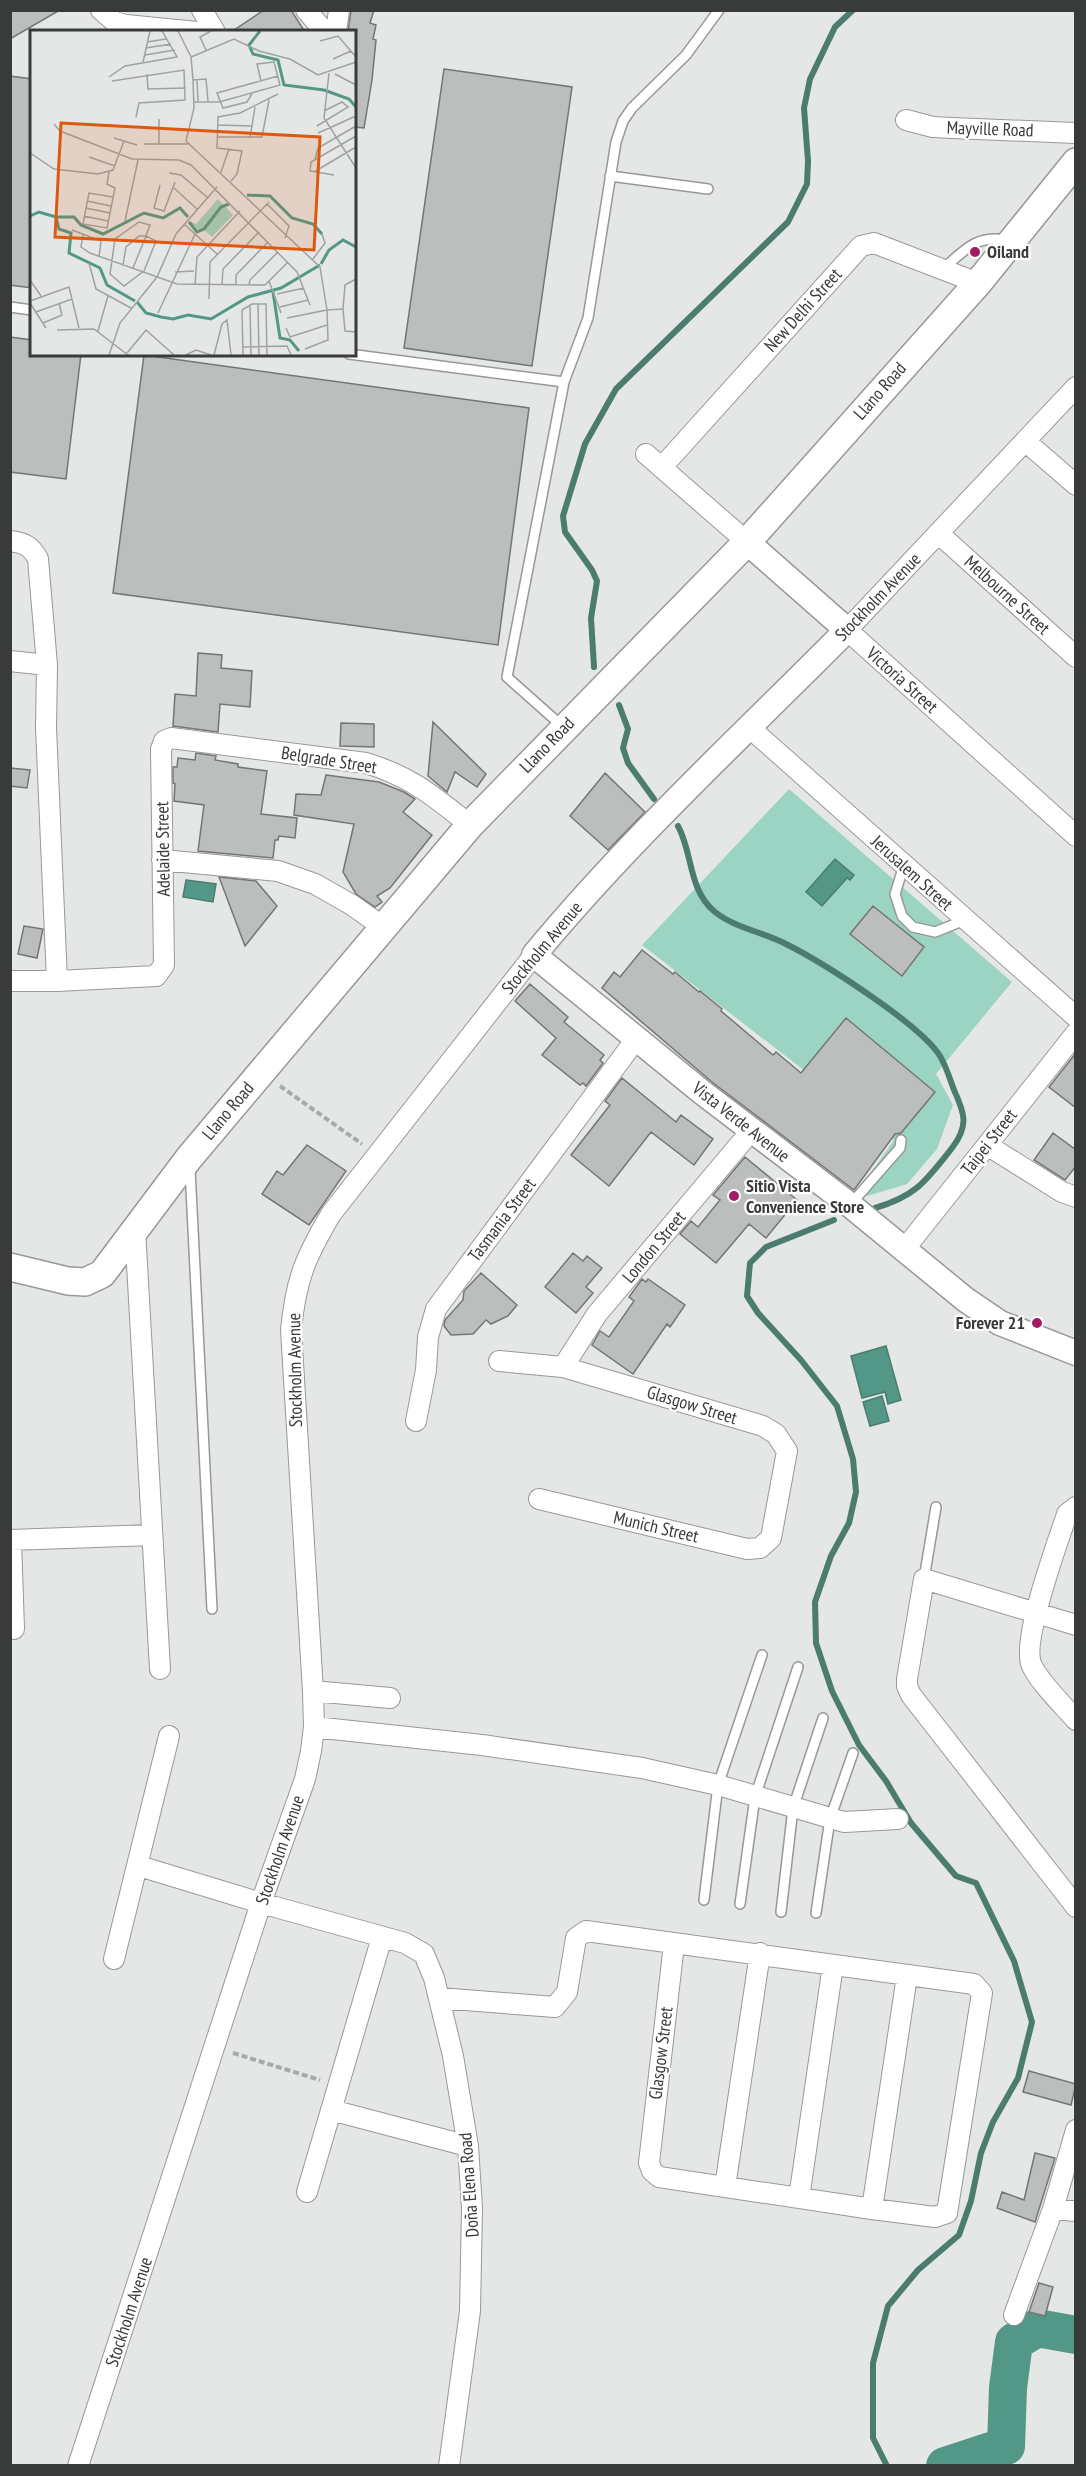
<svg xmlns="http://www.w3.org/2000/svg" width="1086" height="2476" font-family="'PT Sans Narrow',sans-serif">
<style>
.green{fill:#9cd4c4}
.water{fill:#539886;stroke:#4b7c6f;stroke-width:1.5}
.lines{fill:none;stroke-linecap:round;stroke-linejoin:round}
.stream{stroke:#4b7c6f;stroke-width:6}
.river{stroke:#539886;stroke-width:38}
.building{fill:#bbbebd;stroke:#737675;stroke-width:1.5}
.service-casing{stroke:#969998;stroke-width:12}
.minor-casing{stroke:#969998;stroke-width:22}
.tertiary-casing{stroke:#969998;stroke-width:27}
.secondary-casing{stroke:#969998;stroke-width:30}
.path{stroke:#a7aaa9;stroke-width:4;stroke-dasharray:6 3;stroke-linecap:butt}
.service{stroke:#fff;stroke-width:9}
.minor{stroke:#fff;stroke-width:20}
.tertiary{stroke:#fff;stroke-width:24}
.secondary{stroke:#fff;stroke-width:27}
.poi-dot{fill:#a51b63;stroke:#fff;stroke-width:2}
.labels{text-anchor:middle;stroke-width:4.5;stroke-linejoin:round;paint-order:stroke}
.street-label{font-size:18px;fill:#393b3a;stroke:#fff}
.poi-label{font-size:18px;font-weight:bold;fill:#393b3a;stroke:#fff;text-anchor:start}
.inset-river{fill:none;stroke:#539886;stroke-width:3}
.inset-road{fill:none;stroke:#a0a2a1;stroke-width:1.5}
.view{fill:#df580e;fill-opacity:0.15;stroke:#df580e;stroke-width:3}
.inset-edge{fill:none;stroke:#393b3a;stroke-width:3}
</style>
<rect width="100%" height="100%" fill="#e4e7e6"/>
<path class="green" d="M789,789L1012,982L936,1074L953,1105L937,1149L907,1184L867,1196L859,1190L894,1140L642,945Z"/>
<path class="water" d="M835,859L854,875L850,880L847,878L822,906L806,892Z
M186,880L216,884L213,902L183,897Z
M886,1346L901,1400L888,1404L885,1392L862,1398L851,1356Z
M882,1396L889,1421L870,1426L863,1402Z"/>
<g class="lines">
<path class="stream" d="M594,667L591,618L597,581L592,570L565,532L563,516L585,444L616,389L788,222L807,184L808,161L804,108L810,79L835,27L853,10
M619,705L628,729L623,748L628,763L654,799
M678,826C693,853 688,890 715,912C735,928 763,932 786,944C822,962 920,1024 940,1056C946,1066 950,1079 954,1090C965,1114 969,1126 952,1148C926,1181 916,1196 875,1208
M834,1220L766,1247L750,1263L747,1296L758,1313L801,1360L837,1406L853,1459L856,1492L849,1523L831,1556L815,1602L816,1643L832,1691L859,1745L886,1781L911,1823L956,1876L976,1883L1014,1961L1032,2022L1018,2078L993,2122L981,2153L971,2201L959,2235L918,2270L888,2306L873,2363V2438L887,2466"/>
<path class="river" d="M945,2466L1006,2446L1008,2388L1014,2342L1037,2328L1076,2335"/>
</g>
<path class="building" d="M10,10H60L10,39Z
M264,10H291L305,32H231Z
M351,10H374L370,23L376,25L373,39L376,40L372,80L364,128L354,127V32H348Z
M444,69L572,87L532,366L404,348Z
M10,76L32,79V288L10,285Z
M10,337L32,340V354H81L66,479L10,472Z
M144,355L529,408L498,645L113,593Z
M198,653L222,655L221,668L252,671L250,707L220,704L218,732L173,726L175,694L196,696Z
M433,722L486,774L477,787L455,772L447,792L428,776Z
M341,723L374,724V747L340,746Z
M196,753L216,756L215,760L238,764V767L267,771L261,814L297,818L295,838L279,836L278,840H275L273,858L198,851L204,805L174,801L175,784L173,783V767H177L178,758L195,760Z
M10,768L30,770L27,788L10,786Z
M605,773L645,812L608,850L570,816Z
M326,775L379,782L404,792L415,799L403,812L432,835L390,888L377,896L382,902L375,907L356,894L343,872L354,824L294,815L296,794L321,795Z
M219,877L256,881L277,906L245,946Z
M873,906L924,947L902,976L850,934Z
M24,926L43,929L37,958L18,954Z
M642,950L673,974L675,972L699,992L700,991L722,1009L721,1011L773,1055L776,1052L801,1073L846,1018L935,1092L901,1133L895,1134L854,1190L712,1082L602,988L614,972L620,977Z
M530,984L568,1017L564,1022L604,1055L600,1060L603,1063L586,1086L583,1083L580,1085L542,1055L556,1038L515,1001Z
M1076,1053V1108L1049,1087Z
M622,1078L676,1122L681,1115L713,1139L694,1165L651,1132L609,1186L571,1155L610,1105L605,1101Z
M1053,1133L1076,1150V1166L1065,1180L1034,1160Z
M307,1145L346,1171L309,1225L262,1194L277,1171L283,1175Z
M745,1157L797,1200L766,1238L749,1224L716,1263L680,1234L691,1221L698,1227L720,1200L713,1195Z
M573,1253L583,1261L587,1256L602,1268L586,1287L593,1293L576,1313L545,1287Z
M481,1273L517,1305L508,1316L491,1324L486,1320L473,1334L451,1335L444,1326L445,1320L463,1300L464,1291Z
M642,1279L646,1282L648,1279L685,1305L670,1327L667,1324L633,1374L592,1345L600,1331L609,1337L634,1301L629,1297Z
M1029,2071L1076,2084L1071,2105L1023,2092Z
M1035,2153L1055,2158L1035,2222L997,2208L1002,2192L1024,2200Z
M1039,2283L1053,2287L1045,2316L1029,2312Z"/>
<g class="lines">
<g class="service-casing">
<path id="service" d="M610,176L708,189
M943,269C965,250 975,235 1007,240
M10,307L32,310
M349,354L564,382
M562,726L507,677L564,382L588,318L616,142L623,121L632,108L686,55L719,10
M904,865L895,894L902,916L913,927L935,932L965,920
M190,1169L212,1609
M850,1205L900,1148L901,1140
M924,1579L936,1507
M704,1900L718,1785L762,1655
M740,1904L755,1797L798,1667
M781,1912L793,1808L823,1718
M816,1913L830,1819L853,1753"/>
</g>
<g class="minor-casing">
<path id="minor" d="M101,10L115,22L126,25L197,32
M202,10L215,32
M306,10L325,32
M336,32L339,10
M906,120L933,127L952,128L1076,133
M1076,387L847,630L1076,836
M1025,441L1076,485
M646,454L747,542
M662,467L861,246L874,243L978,283
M938,533L1076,657
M10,541C25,543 31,546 38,559L47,665L46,728L57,981
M10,661L47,665
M750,728L1076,1017
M162,860L278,871L315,884L352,905L383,927
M10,981H57L156,976L164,965L161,749L164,741L171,738L366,763C412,777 433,796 470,825
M987,1145L1062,1192L1076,1197
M135,1229L160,1669
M903,1251L1076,1033
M499,1361L563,1367L763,1426L776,1434L787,1451L771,1538L760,1548L747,1549L539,1499
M563,1367L597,1314L751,1131
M416,1421L426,1370L428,1337L436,1309L636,1039
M1076,1507L1067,1514C1058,1542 1020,1643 1032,1666C1041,1684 1062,1704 1076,1720
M10,1540L152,1535
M11,1540L14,1629
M1076,1625L924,1579L907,1679V1686L911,1695L1076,1907
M313,1691L390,1698
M314,1727L482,1745L642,1768L718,1785L844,1822L898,1819
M139,1866L261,1903L405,1943L424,1954L434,1978L453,2056L468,2146L472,2208L470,2311L449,2466
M114,1959L169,1736
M439,1998L555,2007L567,1992L576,1938L586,1931L974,1984L982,1993L947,2213L935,2217L872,2209L659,2177L652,2171L649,2163L674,1944
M331,2110L468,2146
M725,2187L760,1953
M307,2192L382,1937
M799,2198L833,1965
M872,2209L907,1976
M1053,2209L1076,2211
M1014,2315L1053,2209L1076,2130
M78,2466L261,1903L305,1779L311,1751L314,1727L313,1691L291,1330C296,1279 305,1258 331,1214L534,955"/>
</g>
<g class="tertiary-casing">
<path id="tertiary" d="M747,542L847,630C741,737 630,839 534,955L703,1093L850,1205L966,1300L1000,1323L1076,1353"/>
</g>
<g class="secondary-casing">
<path id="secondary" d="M10,1267L68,1281L85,1282L102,1274L189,1158L470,825L747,542L978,283L1076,162"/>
</g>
<path class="path" d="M280,1086L362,1144
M233,2053L320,2080"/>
<use href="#service" class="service"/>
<use href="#minor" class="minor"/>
<use href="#tertiary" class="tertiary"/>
<use href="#secondary" class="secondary"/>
</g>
<g class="poi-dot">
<circle cx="975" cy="252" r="6"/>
<circle cx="734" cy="1196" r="6"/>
<circle cx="1037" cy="1323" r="6"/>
</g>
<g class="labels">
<g class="street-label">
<text transform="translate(990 129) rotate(2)" y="6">Mayville Road</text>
<text transform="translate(803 310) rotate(-48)" y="6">New Delhi Street</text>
<text transform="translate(880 391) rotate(-49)" y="6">Llano Road</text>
<text transform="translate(1007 595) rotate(42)" y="6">Melbourne Street</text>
<text transform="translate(878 597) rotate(-46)" y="6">Stockholm Avenue</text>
<text transform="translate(902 680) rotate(42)" y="6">Victoria Street</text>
<text transform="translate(547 745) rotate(-46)" y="6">Llano Road</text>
<text transform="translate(329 760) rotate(9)" y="6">Belgrade Street</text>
<text transform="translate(163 849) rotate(-91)" y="6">Adelaide Street</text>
<text transform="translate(912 873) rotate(42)" y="6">Jerusalem Street</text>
<text transform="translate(542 948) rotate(-50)" y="6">Stockholm Avenue</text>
<text transform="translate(228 1111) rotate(-50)" y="6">Llano Road</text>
<text transform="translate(741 1122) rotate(38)" y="6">Vista Verde Avenue</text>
<text transform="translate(989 1142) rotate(-52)" y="6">Taipei Street</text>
<text transform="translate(502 1220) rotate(-53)" y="6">Tasmania Street</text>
<text transform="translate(654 1247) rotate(-50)" y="6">London Street</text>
<text transform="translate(295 1370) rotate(-91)" y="6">Stockholm Avenue</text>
<text transform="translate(692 1405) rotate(17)" y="6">Glasgow Street</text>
<text transform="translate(656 1527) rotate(13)" y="6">Munich Street</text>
<text transform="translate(280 1850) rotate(-71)" y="6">Stockholm Avenue</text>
<text transform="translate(661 2053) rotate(-83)" y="6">Glasgow Street</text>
<text transform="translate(469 2185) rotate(-94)" y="6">Doña Elena Road</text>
<text transform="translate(129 2312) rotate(-72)" y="6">Stockholm Avenue</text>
</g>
<g class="poi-label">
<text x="987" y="258">Oiland</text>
<text x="746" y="1192">Sitio Vista<tspan x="746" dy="21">Convenience Store</tspan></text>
<text x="1025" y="1329" text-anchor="end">Forever 21</text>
</g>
</g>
<g transform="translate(30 30)">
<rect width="326" height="326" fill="#e4e7e6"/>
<path d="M188,169L203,185L182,207L173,199H165L160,191L166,194Z" fill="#9cd4c4"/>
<path class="inset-river" d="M230,1L219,15L223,24L248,30L254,55L294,60L319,69L326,77M217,165L240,166L262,188L283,194L292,204M0,186L9,182L26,187L29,199L41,203L39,223L70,238L77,255L105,271M26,187H44L51,195L73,204L114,183L133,188L150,178L158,187M159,192L167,202L174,199L191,177L199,174M291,234L299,220L313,210L326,217M243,262L250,308L260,310L269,321M107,272L116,283L131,287L143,289L158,285L181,289L218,267L251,258L290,235"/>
<path class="inset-road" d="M148,1L161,27L163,50L164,78L156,111L290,237L297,280L313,279L315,301L326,302M290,11L308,6L326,27M117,12L136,9M116,18L141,14M176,20L170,7L181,1M115,25L145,20M161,27L204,9L229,21L260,29L288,45L326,32M303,29L321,21M113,32L120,1M299,43L294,88L326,138M117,44L118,59L156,58M305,44L326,55M79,47L95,36L147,27L132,1M163,50L176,49L178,71M167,50L168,71M82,51L154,40L155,70L109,73L106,87M223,62L217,72L193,78L187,63L248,46M164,72H189L250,55L244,32L227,34L231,51M24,94L30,101L102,129L149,130L161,135L267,242L280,275M188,95L222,96M287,96L318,77L312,72L294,81M288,103L326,86M187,107H232L239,70M84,108L107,115M220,108L225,77M114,114H158M129,114V89M0,123L24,139L68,144L83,140L94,111M59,127L85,136M285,129L288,118L326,96M79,142L77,154L85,158L77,198L53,194L59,163L83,167M191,142L199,119M284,142L326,117M139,143L151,145L178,168M304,145L280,141L281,132L326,106M201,151L207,144L212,121L187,118L188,87L210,83L248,64M130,155L124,178L134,181L145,152M144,158L167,179M57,171L81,176M237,174L259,196L255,208M56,178L80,183M54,186L78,191M95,191L108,130M154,194L187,224M42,200L71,211L69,227M53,205L51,217L60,223L147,254L235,255L258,232M283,229L295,213L292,204M59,233L66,259L101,278M93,235L96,217L109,206H116L126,211L114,241L94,256L80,244L85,209L109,192L120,195L116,206L103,238M145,242L164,241M0,250L11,266M239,251L251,283M165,255L167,227L210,181M192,255L193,239L229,202M206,255V245L238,212M219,255L220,250L248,222M247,264L274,258M179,269L180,232L239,172M0,271L39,257L49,298M0,273L16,298M228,274L229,325M220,275L221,325M250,277L278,270M313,279L315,255L326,249M6,282L42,269M128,283L165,204M257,288L297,280L298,310L275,319M13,293L32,285L29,273M256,298L260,307L297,295M27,300L64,299L98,325M68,301L78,266M213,317L257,316L261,325M97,323L116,300L144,325M79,325L90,293L127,247L146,204L187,157M156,325L166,320L181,325M184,325L192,294L197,290L201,325M213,325L212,280L222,274H236L237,325"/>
<path class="view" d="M31,93L290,107L284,220L25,207Z"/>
<rect width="326" height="326" class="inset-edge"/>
</g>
<rect width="1086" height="2476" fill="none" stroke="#393b3a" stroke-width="24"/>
</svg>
